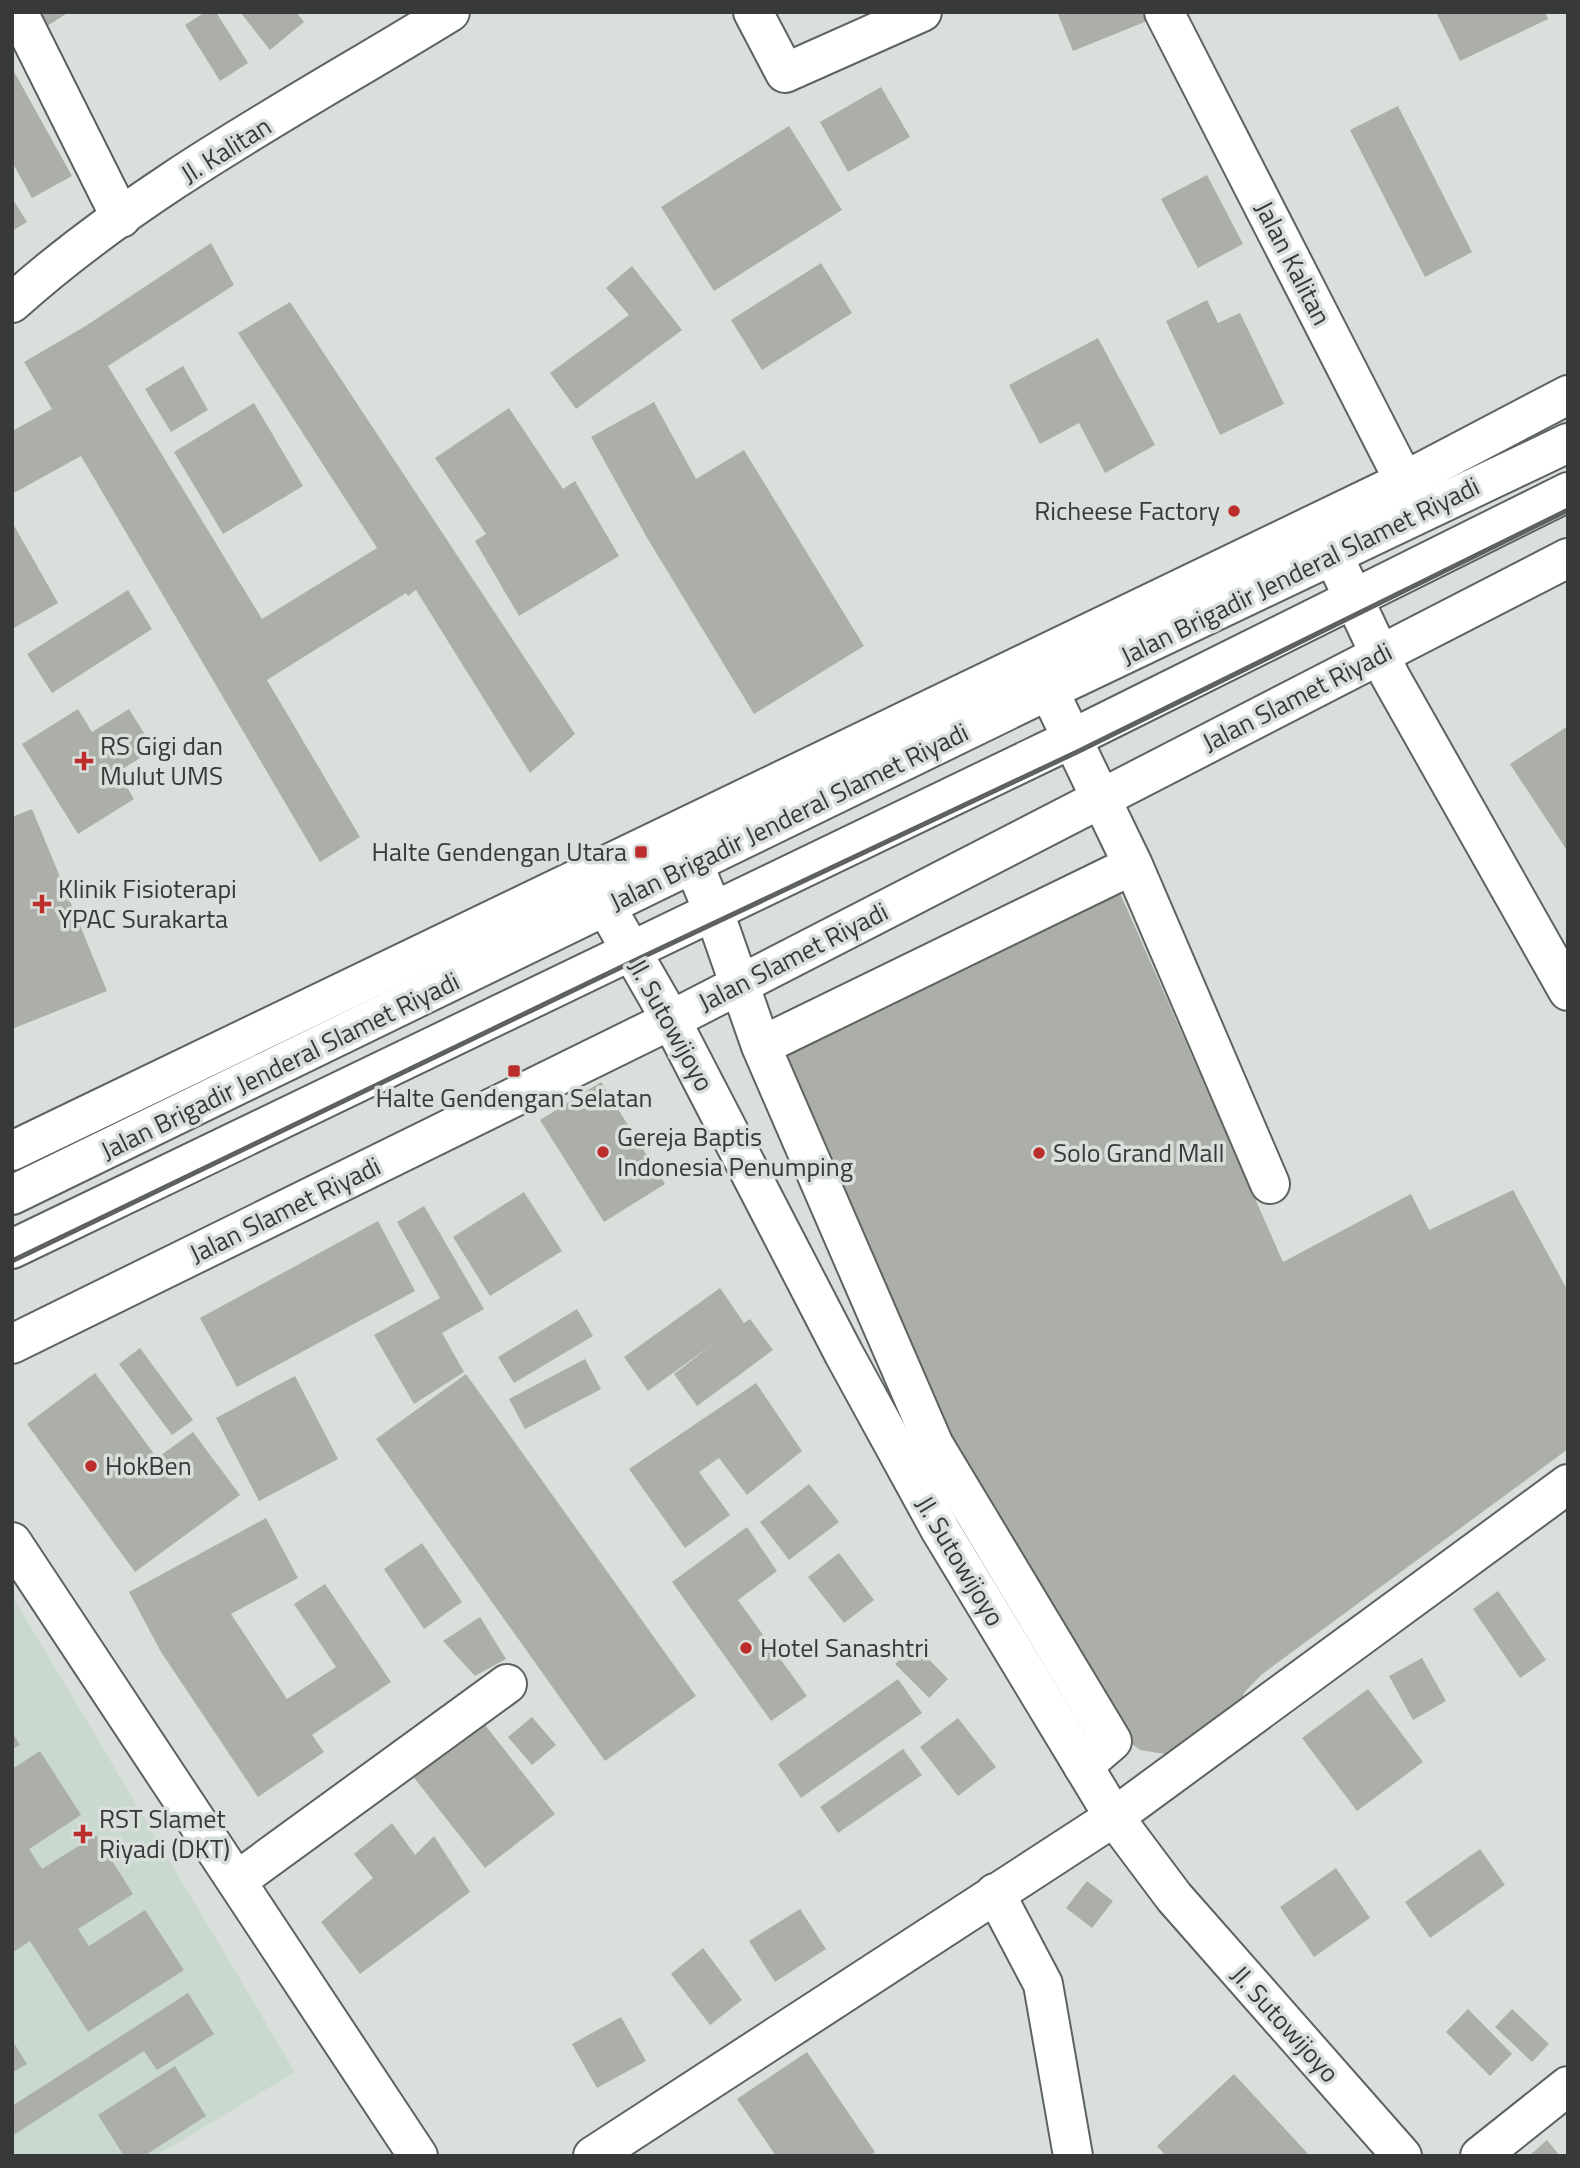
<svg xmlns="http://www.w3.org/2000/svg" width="1580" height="2168" font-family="'Titillium Web',sans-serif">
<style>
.built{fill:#cad9cf}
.building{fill:#acafa8}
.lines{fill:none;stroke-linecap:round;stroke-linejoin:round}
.minor-casing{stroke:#5d635f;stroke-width:42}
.major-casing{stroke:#5d635f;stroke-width:42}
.minor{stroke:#fff;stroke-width:38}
.major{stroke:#fff;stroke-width:38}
.rail{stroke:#5d615f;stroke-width:5}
.poi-dot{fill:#bc2e2b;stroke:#d9e0db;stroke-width:2.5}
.labels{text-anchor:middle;stroke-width:7;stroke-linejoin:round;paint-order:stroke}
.street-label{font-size:26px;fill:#373a38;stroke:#d9e0db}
.poi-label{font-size:26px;fill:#373a38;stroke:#d9e0db;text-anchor:start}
</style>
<rect width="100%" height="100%" fill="#d9e0db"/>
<path class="built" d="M12,1595L295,2072L156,2156H12Z"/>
<path class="building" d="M39,12H69L47,26Z
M205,12H216L248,63L220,81L185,25Z
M240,12H296L304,22L270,50Z
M1057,12H1144L1147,21L1073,51Z
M1436,12H1545L1548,19L1460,61Z
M12,68L72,176L32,198L12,162Z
M881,87L910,137L848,172L820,122Z
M1398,106L1472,252L1425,277L1350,130Z
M789,126L842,210L714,291L661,207Z
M1207,175L1243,244L1198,268L1161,199Z
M12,198L27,222L12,231Z
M211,243L234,285L108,366L262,619L377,548L238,333L290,302L575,734L530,773L416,590L408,596L406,593L267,680L360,837L320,862L81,456L12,494V431L52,409L24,362L84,327Z
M821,263L852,313L762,370L731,320Z
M632,266L682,330L576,409L550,373L629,315L606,288Z
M1207,300L1218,323L1240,313L1284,404L1220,435L1166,321Z
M1098,338L1155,445L1105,473L1079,423L1040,444L1009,385Z
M183,366L208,410L171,432L145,389Z
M654,402L696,479L744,450L864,646L754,714L646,536L591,437Z
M254,403L303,486L223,534L174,452Z
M509,408L563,489L575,481L619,556L519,616L475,541L486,534L435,458Z
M12,522L58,603L12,629Z
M128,590L152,629L52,693L27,654Z
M78,709L92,732L129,709L154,749L118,772L134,799L78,834L22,744Z
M1568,726V852L1510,764Z
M32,809L107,991L12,1029V817Z
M1120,893L1283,1262L1411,1194L1429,1230L1513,1190L1568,1291V1449L1261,1675L1244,1693L1238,1714L1171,1755L1140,1750L1121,1736L966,1469L778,1055Z
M601,1082L665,1184L604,1222L540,1120Z
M524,1192L562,1251L490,1296L453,1237Z
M424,1206L484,1309L442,1333L464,1372L414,1404L374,1335L440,1298L397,1222Z
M378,1221L415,1291L237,1387L200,1318Z
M720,1288L744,1323L750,1319L773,1350L697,1406L674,1374L713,1344L648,1391L624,1357Z
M577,1309L593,1336L514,1383L498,1357Z
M140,1348L193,1420L172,1435L119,1364Z
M585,1359L601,1389L525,1429L509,1399Z
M95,1373L157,1458L193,1432L240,1495L135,1572L27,1424Z
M466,1374L696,1696L605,1761L376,1439Z
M295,1376L338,1459L259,1501L216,1418Z
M756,1383L802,1451L747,1495L719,1458L699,1472L730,1515L685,1548L629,1469Z
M809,1484L839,1522L789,1560L760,1522Z
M266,1518L298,1578L231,1614L287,1699L336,1667L294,1604L325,1584L391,1682L312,1735L324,1752L258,1797L161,1652L129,1592Z
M747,1527L777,1571L738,1600L807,1696L771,1721L672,1582Z
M422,1543L462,1602L424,1629L384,1569Z
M839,1553L874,1600L844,1623L808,1577Z
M1498,1591L1546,1660L1520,1678L1473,1609Z
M480,1617L506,1659L475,1676L443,1641Z
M915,1645L948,1679L929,1698L895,1664Z
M1422,1658L1446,1701L1413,1720L1389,1676Z
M898,1679L922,1713L801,1798L778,1764Z
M1368,1689L1423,1762L1357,1811L1302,1738Z
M478,1716L555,1814L485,1868L408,1770Z
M532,1717L556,1745L532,1765L508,1737Z
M958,1718L996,1767L958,1796L920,1747Z
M12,1732L20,1745L12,1749Z
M903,1749L922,1775L838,1833L820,1807Z
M40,1751L81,1815L29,1849L42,1869L96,1835L133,1894L78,1929L89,1946L145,1910L184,1970L88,2032L30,1941L12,1953V1769Z
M392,1823L415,1855L434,1836L470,1892L360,1974L321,1922L373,1878L354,1854Z
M1480,1849L1505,1885L1430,1938L1405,1902Z
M1336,1868L1370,1918L1314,1957L1280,1907Z
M1087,1881L1113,1901L1092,1928L1066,1908Z
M800,1909L826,1949L775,1982L749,1941Z
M703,1948L742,2000L710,2025L671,1974Z
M188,1993L214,2034L157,2070L144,2051L12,2136V2106Z
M1468,2009L1512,2054L1490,2076L1446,2032Z
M1512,2009L1549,2044L1532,2062L1495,2027Z
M621,2017L646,2061L597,2088L572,2044Z
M12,2040L27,2064L12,2073Z
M807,2052L875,2152L870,2156H776L737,2099Z
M175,2066L206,2116L144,2156H124L98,2115Z
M1234,2074L1310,2156H1166L1157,2146Z
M1547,2140L1560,2156H1529Z"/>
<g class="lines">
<g class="minor-casing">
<path id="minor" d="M18,12L121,218
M753,12L785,73L922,12
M1164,12L1415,502
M1334,557L1390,676L1568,991
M1049,691L1133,865L1270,1184
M693,863L718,923L761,1046L934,1445L1112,1741L1083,1766
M761,1046L1133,865
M12,1151L1404,481L1568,395
M12,1249L1059,745L1568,492
M12,1344L671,1020L1568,558
M238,1880L507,1684
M995,1893L1043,1984L1073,2156
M593,2156L1114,1817L1568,1484
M1480,2156L1568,2086"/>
</g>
<g class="major-casing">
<path id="major" d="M12,303C142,186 302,103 450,12
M606,907L671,1020L844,1354L941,1531L1114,1817L1174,1897L1402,2156
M12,1195L1037,696L1568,443
M12,1542L418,2156"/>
</g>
<use href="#minor" class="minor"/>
<use href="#major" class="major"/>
<path class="rail" d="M12,1261L636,960L1077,752L1568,510"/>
</g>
<g class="poi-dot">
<circle cx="1234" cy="511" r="7"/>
<path d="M80.5 750.5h7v7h7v7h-7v7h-7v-7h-7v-7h7z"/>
<rect x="634" y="845" width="14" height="14" rx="3.5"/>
<path d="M38.5 893.5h7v7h7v7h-7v7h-7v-7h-7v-7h7z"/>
<rect x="507" y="1064" width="14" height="14" rx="3.5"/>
<circle cx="603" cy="1152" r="7"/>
<circle cx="1039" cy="1153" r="7"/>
<circle cx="91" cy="1466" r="7"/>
<circle cx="746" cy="1648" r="7"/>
<path d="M79.5 1823.5h7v7h7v7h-7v7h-7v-7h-7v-7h7z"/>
</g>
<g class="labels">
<g class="street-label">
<text transform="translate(226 150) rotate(-32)" y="9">Jl. Kalitan</text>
<text transform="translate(1293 263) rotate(63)" y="9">Jalan Kalitan</text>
<text transform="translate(1300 571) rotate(-26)" y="9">Jalan Brigadir Jenderal Slamet Riyadi</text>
<text transform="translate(1297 697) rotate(-27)" y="9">Jalan Slamet Riyadi</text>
<text transform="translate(789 817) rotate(-26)" y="9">Jalan Brigadir Jenderal Slamet Riyadi</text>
<text transform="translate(793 957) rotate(-27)" y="9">Jalan Slamet Riyadi</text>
<text transform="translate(671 1025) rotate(61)" y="9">Jl. Sutowijoyo</text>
<text transform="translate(280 1066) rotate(-26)" y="9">Jalan Brigadir Jenderal Slamet Riyadi</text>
<text transform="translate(285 1210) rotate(-26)" y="9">Jalan Slamet Riyadi</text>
<text transform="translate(960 1561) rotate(59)" y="9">Jl. Sutowijoyo</text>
<text transform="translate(1285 2024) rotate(48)" y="9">Jl. Sutowijoyo</text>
</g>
<g class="poi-label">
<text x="1220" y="520" text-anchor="end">Richeese Factory</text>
<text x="100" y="755">RS Gigi dan<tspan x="100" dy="30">Mulut UMS</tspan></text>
<text x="627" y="861" text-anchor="end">Halte Gendengan Utara</text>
<text x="58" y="898">Klinik Fisioterapi<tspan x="58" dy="30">YPAC Surakarta</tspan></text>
<text x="514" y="1107" text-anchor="middle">Halte Gendengan Selatan</text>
<text x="617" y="1146">Gereja Baptis<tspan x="617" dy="30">Indonesia Penumping</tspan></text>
<text x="1053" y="1162">Solo Grand Mall</text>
<text x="105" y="1475">HokBen</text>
<text x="760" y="1657">Hotel Sanashtri</text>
<text x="99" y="1828">RST Slamet<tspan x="99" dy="30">Riyadi (DKT)</tspan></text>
</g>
</g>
<rect width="1580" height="2168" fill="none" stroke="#373a38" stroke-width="28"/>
</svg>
